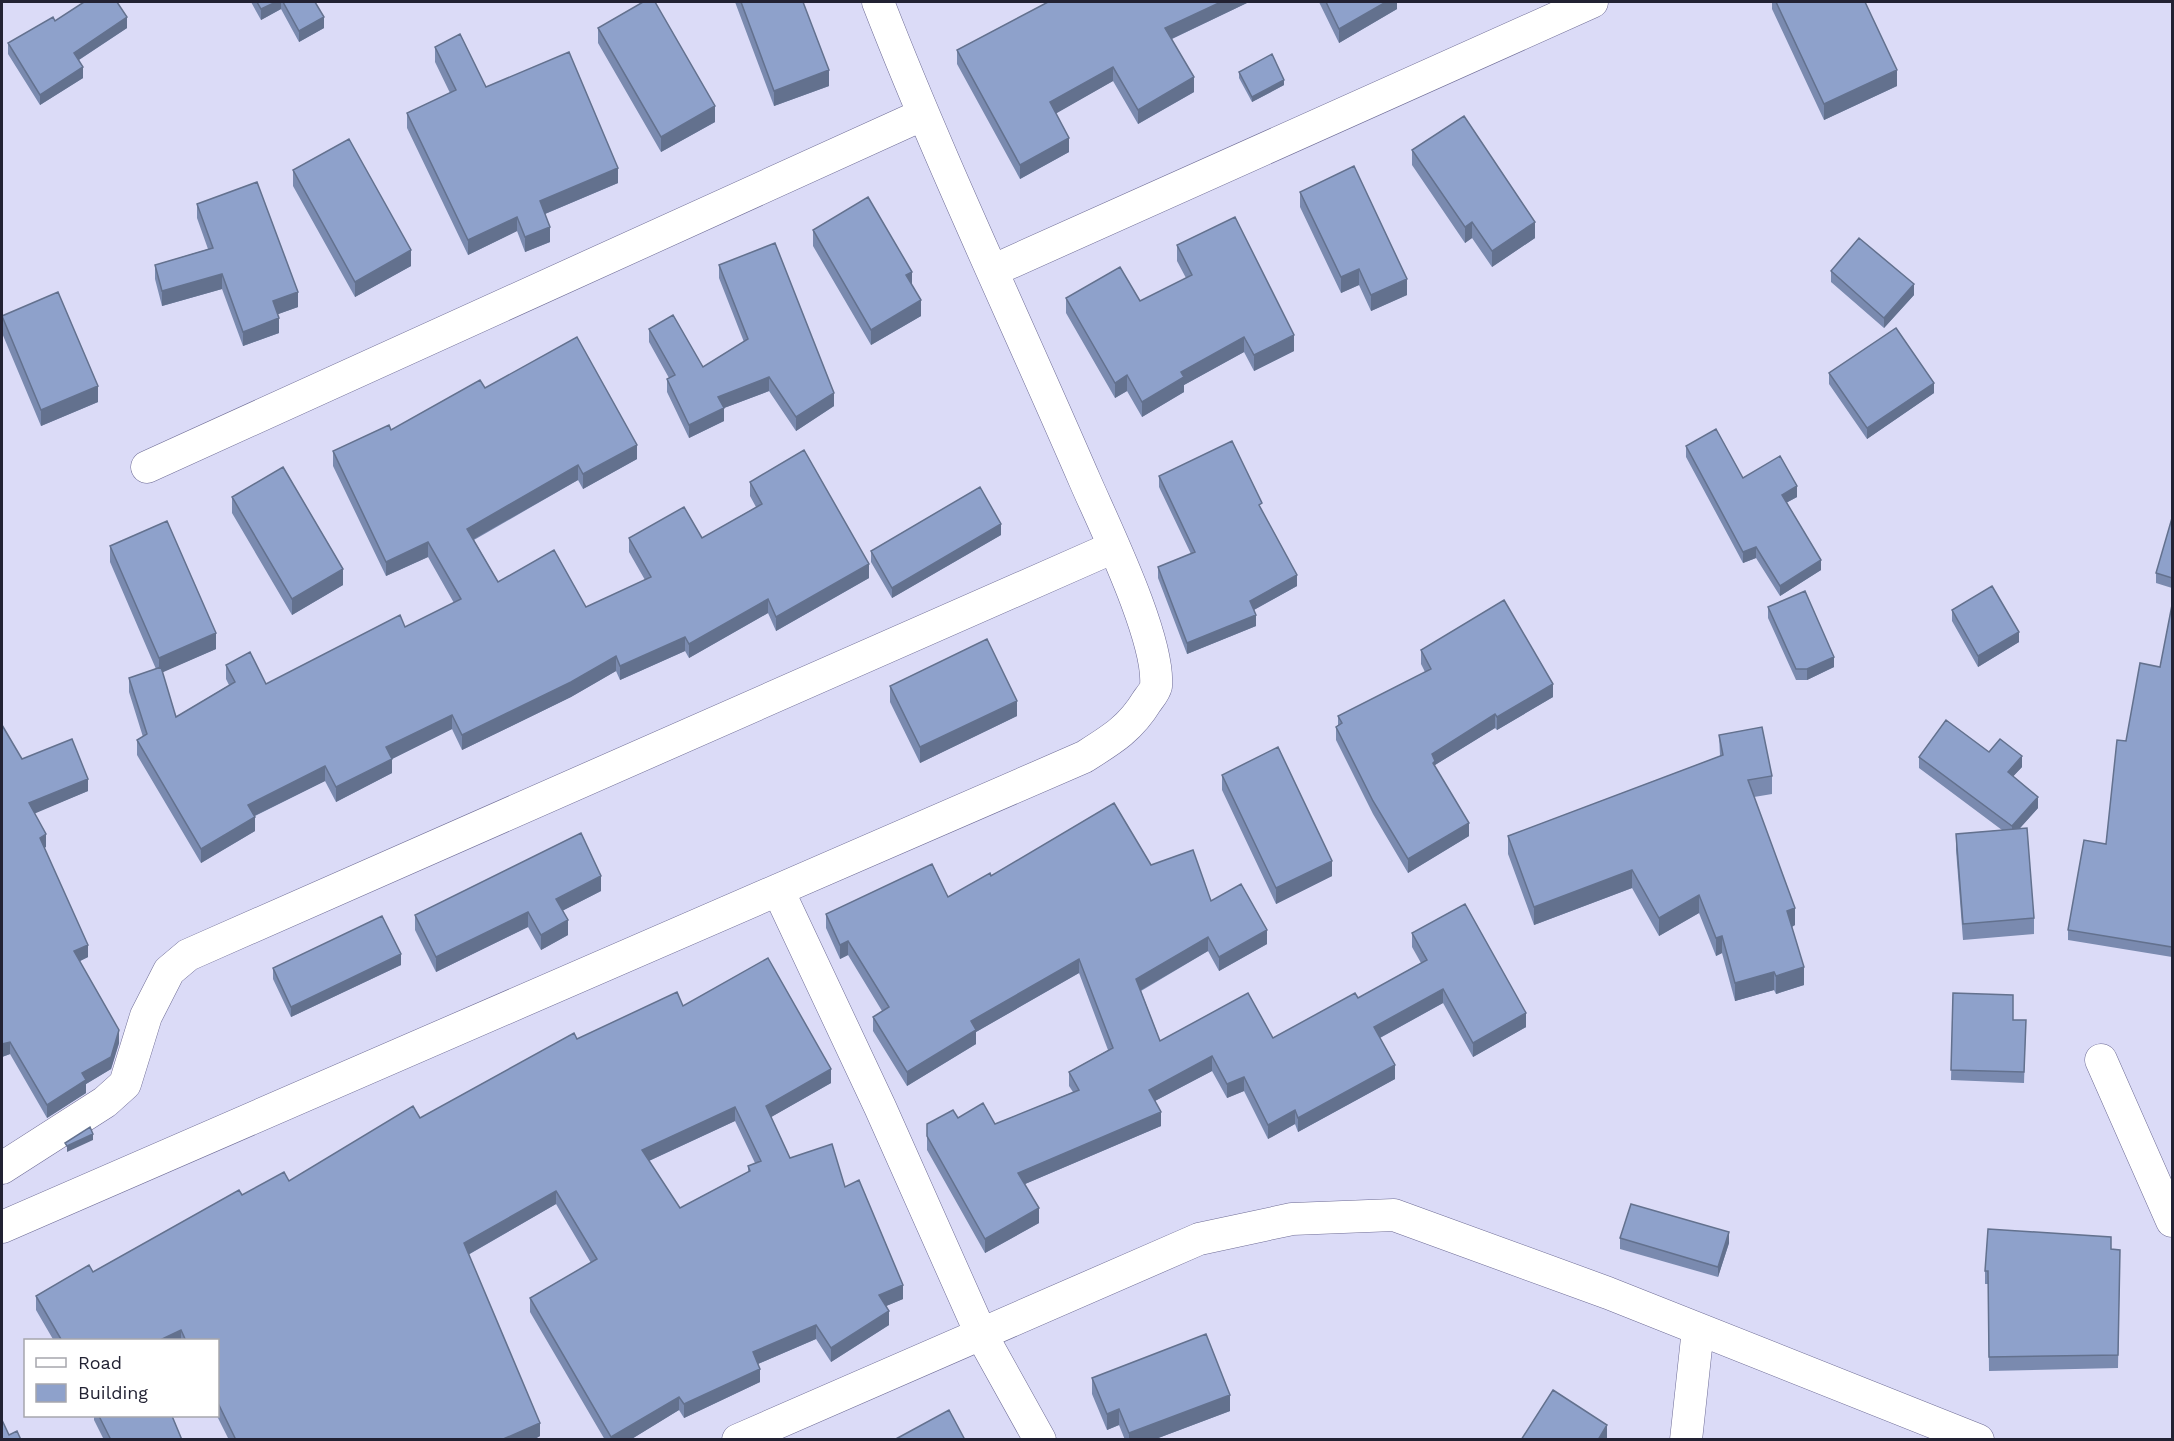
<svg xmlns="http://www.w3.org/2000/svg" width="2174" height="1441" font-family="'Work Sans',sans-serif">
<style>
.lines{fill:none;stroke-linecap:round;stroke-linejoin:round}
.street-casing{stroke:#6d6b95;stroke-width:33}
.street{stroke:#fff;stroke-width:32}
.wall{fill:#7a8aaf;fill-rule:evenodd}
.shaded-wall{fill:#63718e}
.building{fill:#8ea1cb;stroke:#63718e;stroke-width:1.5;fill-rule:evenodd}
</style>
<rect width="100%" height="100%" fill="#dbdbf7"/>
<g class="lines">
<g class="street-casing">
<path id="street" d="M994,270L1592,2
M147,467L922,115
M778,890L880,1107L981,1334L1040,1440
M2101,1060L2172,1221
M2,1168L105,1102L125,1084L146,1016L169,971L188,955L1114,547
M2,1227L1084,757C1111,740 1130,729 1147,701C1150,697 1155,691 1156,686C1160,639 1105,527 1085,481C1016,321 941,164 878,2
M738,1440L1199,1239L1292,1219L1394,1215L1608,1293L1978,1440
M1686,1440L1698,1329"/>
</g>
<use href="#street" class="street"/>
</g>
<path class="wall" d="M251,2H315L324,28L299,42L281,9L261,20Z
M735,2H803L829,86L774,106Z
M1249,2L1172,39L1194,92L1138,124L1113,81L1056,113L1069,152L1020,179L957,64V50Z
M1319,2H1397V9L1339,43Z
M1772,2H1865L1897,86L1824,120L1772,9Z
M55,21L127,28L79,60L83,78L40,105L8,54V43Z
M598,28L715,122L661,152L598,43Z
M435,47L486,87L618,183L545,214L550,242L525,252L517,231L468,255L407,128V113L450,93L435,62Z
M1239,72L1284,85L1252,102L1239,78Z
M1412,150L1535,238L1492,267L1472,238L1465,243L1412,165Z
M293,170L411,266L355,297L293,186Z
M1300,192L1407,295L1371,311L1359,285L1341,293L1300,207Z
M197,204L298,307L278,314L279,333L243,346L222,289L162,306L155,279V265L208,249L197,218Z
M813,230L921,316L871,345L813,246Z
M1177,245L1294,351L1254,371L1244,352L1184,385V392L1142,417L1127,391L1115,398L1066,313V298L1140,301L1186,278L1177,261Z
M719,265L834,406L796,431L769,391L724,408V421L689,438L667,392V379L669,378L649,342V329L703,367L744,342L719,278Z
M1831,271L1914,295L1884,328L1831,282Z
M2,316L98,402L41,426L2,333Z
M1829,373L1934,393L1867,439L1829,384Z
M485,388L637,459L583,489L578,480L474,540L498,582L586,607L645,580L629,552V538H702L756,507L750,496V482L869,578L776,631L768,613L689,658L685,651L620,680L616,671L571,697L462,750L452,729L392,759V773L336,802L325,781L255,816V831L201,863L137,755V740L143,737L129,692V678L156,669L110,562V546L216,649L162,672L176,717L229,685L226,679V665L266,684L405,627L454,603L428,557L386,576L333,466V451L391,430Z
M1686,446L1743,478L1797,497L1786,503L1821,570L1780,596L1756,558L1743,563L1686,457Z
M1159,476L1262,511L1297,586L1254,610L1256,626L1187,654L1158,578V567L1191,554L1159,487Z
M232,497L343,585L292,615L232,513Z
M2172,518V588L2156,583V573Z
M1001,535L892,598L871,562V551Z
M2172,605V957L2068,940V930L2106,844L2126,741L2160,667Z
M1768,607L1834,667L1807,680H1796L1768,618Z
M1952,610L2019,642L1978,667L1952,621Z
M1421,650L1553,697L1497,730L1495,728L1435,765V767L1469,836L1408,873L1373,814L1336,740V727L1338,725V716L1425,672L1421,664Z
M890,686L1017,716L920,763L890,702Z
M1719,735L1772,776V794L1754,797L1795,925L1792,927L1804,985L1776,994L1774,990L1735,1001L1722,953L1716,956L1699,913L1659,936L1632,888L1534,925L1508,854V836L1720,756Z
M1989,752L2022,767L2013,776L2038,808L2020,828L2034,918V934L1963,940L1956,850V834L2002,830L1919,768V757Z
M22,759L88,791L34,813L46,847L44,848L88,957L80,961L119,1043L111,1069L86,1084V1093L47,1118L10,1054L2,1057Z
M1222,775L1332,876L1276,904L1222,790Z
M1151,865L1211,901L1267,944L1219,971L1208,951L1141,991L1160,1041L1273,1038L1358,998L1421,963L1412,947V933L1526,1027L1473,1057L1443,1003L1380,1038L1395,1079L1298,1132L1295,1124L1268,1139L1244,1091L1227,1098L1212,1071L1155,1101L1161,1126L1025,1184L1039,1223L985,1253L927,1150V1124L958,1118L995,1124L1073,1092L1069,1086V1072L1108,1050L1079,973L976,1032V1044L907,1086L873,1031V1017L882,1011L848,955L840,959L826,928V914L948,897L991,876Z
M601,891L562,911L568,935L541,950L528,927L436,972L415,930V915Z
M401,965L291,1017L273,979V968Z
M1953,993L2013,1020H2026L2024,1083L1951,1080Z
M683,1006L831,1083L771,1117L790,1158L845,1187L903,1299L886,1306L889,1325L831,1362L816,1339L758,1364L760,1382L684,1418L679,1410L630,1440H605L530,1312V1298L591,1263L556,1204L468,1255L540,1436L533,1440H229L217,1416L218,1341H54L36,1310V1296L93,1272L242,1195L289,1181L420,1118L577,1039ZM735,1121L755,1163L748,1166V1172L680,1208L649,1161Z
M1620,1238L1729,1243L1718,1277L1620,1249Z
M2111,1249L2120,1250L2118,1368L1989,1371L1988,1284H1985V1271Z
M1092,1378L1230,1411L1153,1440H1125L1119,1425L1107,1430L1092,1394Z
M94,1416H172L182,1440H104L94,1420Z"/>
<path class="shaded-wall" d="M276,2H281V9L261,20V9Z
M1221,2H1249L1165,42V28Z
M1386,2H1397V9L1339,43V29Z
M127,17V28L74,63V53Z
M324,17V28L299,42V31Z
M83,67V78L40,105V95Z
M1113,67V81L1050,117V102Z
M829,70V86L774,106V91Z
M1897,70V86L1824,120V104Z
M1194,77V92L1138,124V110Z
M1284,80V85L1252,102V97Z
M715,106V122L661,152V137Z
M1069,138V152L1020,179V165Z
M618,168V183L540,216V201Z
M517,217V231L468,255V240Z
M1472,222V238L1465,243V227Z
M1535,222V238L1492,267V251Z
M550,227V242L525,252V237Z
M411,250V266L355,297V282Z
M1359,269V285L1341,293V277Z
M912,272V287L906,275Z
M222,274V289L162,306V291Z
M1407,279V295L1371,311V295Z
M1914,284V295L1884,328V318Z
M298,292V307L273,316V301Z
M921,300V316L871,345V330Z
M279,318V333L243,346V332Z
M1294,335V351L1254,371V355Z
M1244,337V352L1184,385V392L1142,417V402L1181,372Z
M1127,375V391L1115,398V383Z
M769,377V391L724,408V421L689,438V425L718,397Z
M1934,383V393L1867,439V428Z
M98,386V402L41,426V410Z
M834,393V406L796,431V417Z
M637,445V459L583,489V474Z
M578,465V480L467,543V529Z
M1797,486V497L1782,505V495Z
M1001,524V535L892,598V588Z
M428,542V557L386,576V562Z
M1756,547V558L1743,563V552Z
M1821,560V570L1780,596V586Z
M869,564V578L776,631V617Z
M343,569V585L292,615V599Z
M1297,575V586L1250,612V601Z
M768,599V613L689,658V644Z
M1256,615V626L1187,654V643Z
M2019,632V642L1978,667V656Z
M216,633V649L159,674V658Z
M685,637V651L620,680V666Z
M616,656V671L571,697L462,750V735Z
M1834,657V667L1807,680V669Z
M1553,684V697L1497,730V717Z
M1017,701V716L920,763V747Z
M1495,714V728L1435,765V775L1432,754Z
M452,715V729L392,759V773L336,802V787L386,747Z
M2022,756V767L2008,782V772Z
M325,766V781L248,819V805Z
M88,779V791L29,816V803Z
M2038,797V808L2012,837V826Z
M255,817V831L201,863V849Z
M1469,823V836L1408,873V859Z
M46,834V847L40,850V838Z
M1332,861V876L1276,904V888Z
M1632,870V888L1534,925V907Z
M601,876V891L556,914V899Z
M1699,895V913L1659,936V918Z
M1795,908V925L1787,929V911Z
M528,912V927L436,972V957Z
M568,920V935L541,950V935Z
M1267,930V944L1219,971V957Z
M1722,936V953L1716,956V938Z
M1208,937V951L1136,993V979Z
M848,941V955L840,959V945Z
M88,945V957L74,964V951Z
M401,954V965L291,1017V1007Z
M1079,959V973L976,1032V1044L907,1086V1072L971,1021Z
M1804,967V985L1776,994V976Z
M1774,972V990L1735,1001V983Z
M1443,989V1003L1374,1041V1027Z
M1526,1013V1027L1473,1057V1043Z
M119,1030V1043L111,1069L86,1084V1093L47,1118V1105L82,1073Z
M10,1042V1054L2,1057V1044Z
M1212,1056V1071L1149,1104V1090Z
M1395,1065V1079L1298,1132V1118Z
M831,1069V1083L766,1120V1106Z
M1244,1077V1091L1227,1098V1084Z
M735,1107V1121L642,1164V1150Z
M1295,1110V1124L1268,1139V1125Z
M1161,1112V1126L1018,1187V1173Z
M93,1134V1140L67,1152V1146Z
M556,1191V1204L464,1257V1243Z
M1039,1208V1223L985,1253V1239Z
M1729,1232V1243L1718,1277V1267Z
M903,1285V1299L879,1309V1295Z
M889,1311V1325L831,1362V1348Z
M816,1325V1339L753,1366V1352Z
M181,1330V1341H158Z
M760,1369V1382L684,1418V1404Z
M1230,1395V1411L1153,1440H1129V1433Z
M679,1397V1410L630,1440H611V1437Z
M1119,1409V1425L1107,1430V1414Z
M540,1423V1436L533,1440H501Z
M1607,1425V1438L1606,1440H1598Z"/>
<path class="building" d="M84,2H117L127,17L74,53L83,67L40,95L8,43L53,17L55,21Z
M257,2H276L261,9Z
M283,2H315L324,17L299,31Z
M643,2H655L715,106L661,137L598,28Z
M741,2H803L829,70L774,91Z
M1048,2H1221L1165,28L1194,77L1138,110L1113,67L1050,102L1069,138L1020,165L957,50Z
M1326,2H1386L1339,29Z
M1776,2H1865L1897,70L1824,104Z
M460,34L486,87L569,52L618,168L540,201L550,227L525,237L517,217L468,240L407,113L456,90L435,47Z
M1272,54L1284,80L1252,97L1239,72Z
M1464,116L1535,222L1492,251L1472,222L1465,227L1412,150Z
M349,139L411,250L355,282L293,170Z
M1354,166L1407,279L1371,295L1359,269L1341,277L1300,192Z
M257,182L298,292L273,301L279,318L243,332L222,274L162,291L155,265L213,248L197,204Z
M868,197L912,272L906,275L921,300L871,330L813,230Z
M1235,217L1294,335L1254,355L1244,337L1181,372L1184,377L1142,402L1127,375L1115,383L1066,298L1120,267L1140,301L1192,275L1177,245Z
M1859,238L1914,284L1884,318L1831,271Z
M775,243L834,393L796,417L769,377L718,397L724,408L689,425L667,379L675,375L649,329L673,315L703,367L748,339L719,265Z
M58,292L98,386L41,410L2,316Z
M1896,328L1934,383L1867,428L1829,373Z
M577,337L637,445L583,474L578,465L467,529L498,582L554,550L586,607L651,577L629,538L684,507L702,538L762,504L750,482L804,450L869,564L776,617L768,599L689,644L685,637L620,666L616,656L571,682L462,735L452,715L386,747L392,759L336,787L325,766L248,805L255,817L201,849L137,740L147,734L129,678L161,667L176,717L235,682L226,665L250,652L266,684L400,615L405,627L461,599L428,542L386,562L333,451L389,425L391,430L480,380L485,388Z
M1716,429L1743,478L1780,456L1797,486L1782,495L1821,560L1780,586L1756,547L1743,552L1686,446Z
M1232,441L1262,503L1259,505L1297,575L1250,601L1256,615L1187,643L1158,567L1195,552L1159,476Z
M283,467L343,569L292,599L232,497Z
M980,487L1001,524L892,588L871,551Z
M2172,518V578L2156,573Z
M167,521L216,633L159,658L110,546Z
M1992,586L2019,632L1978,656L1952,610Z
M1805,591L1834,657L1807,669H1796L1768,607Z
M1504,600L1553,684L1497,717L1495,714L1432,754L1435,761L1433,763L1469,823L1408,859L1373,801L1336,727L1342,723L1338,716L1431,669L1421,650Z
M2172,605V947L2068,930L2084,840L2106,844L2117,740L2126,741L2140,663L2160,667Z
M987,639L1017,701L920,747L890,686Z
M1946,720L1989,752L2000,739L2022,756L2008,772L2038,797L2012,826L1919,757Z
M2,725L22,759L72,739L88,779L29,803L46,834L40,838L88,945L74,951L119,1030L111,1057L82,1073L86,1080L47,1105L10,1042L2,1044Z
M1762,727L1772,776L1748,780L1795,908L1787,911L1804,967L1776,976L1774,972L1735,983L1722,936L1716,938L1699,895L1659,918L1632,870L1534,907L1508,836L1723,755L1719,735Z
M1278,747L1332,861L1276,888L1222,775Z
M1114,803L1151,865L1193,850L1211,901L1241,884L1267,930L1219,957L1208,937L1136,979L1160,1041L1248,993L1273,1038L1355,993L1358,998L1427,960L1412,933L1465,904L1526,1013L1473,1043L1443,989L1374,1027L1395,1065L1298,1118L1295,1110L1268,1125L1244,1077L1227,1084L1212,1056L1149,1090L1161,1112L1018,1173L1039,1208L985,1239L927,1136V1124L953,1110L958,1118L983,1103L995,1124L1079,1090L1069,1072L1113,1048L1079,959L971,1021L976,1030L907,1072L873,1017L889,1007L848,941L840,945L826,914L932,864L948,897L990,873L991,876Z
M2027,828L2034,918L1963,924L1956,834Z
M581,833L601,876L556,899L568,920L541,935L528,912L436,957L415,915Z
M382,916L401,954L291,1007L273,968Z
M768,958L831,1069L766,1106L790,1158L832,1144L845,1187L859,1180L903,1285L879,1295L889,1311L831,1348L816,1325L753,1352L760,1369L684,1404L679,1397L611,1437L530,1298L597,1259L556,1191L464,1243L540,1423L501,1440H236L218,1403V1341H186L181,1330L158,1341H62L36,1296L89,1265L93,1272L239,1190L242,1195L284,1172L289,1181L413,1106L420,1118L574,1033L577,1039L677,992L683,1006ZM735,1107L761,1161L748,1166L750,1171L680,1208L642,1150Z
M1953,993L2013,995V1020H2026L2024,1072L1951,1070Z
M90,1127L93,1134L67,1146L65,1143Z
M1631,1204L1729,1232L1718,1267L1620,1238Z
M1988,1229L2111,1237V1249L2120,1250L2118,1355L1989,1357L1988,1271H1985Z
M1206,1334L1230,1395L1129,1433L1119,1409L1107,1414L1092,1378Z
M1553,1390L1607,1425L1598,1440H1521Z
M949,1410L965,1440H894Z
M99,1416H172L182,1440H111Z
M2,1420L9,1435L17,1431L21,1440H2Z"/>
<rect width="2174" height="1441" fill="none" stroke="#222233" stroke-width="6"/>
<rect x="24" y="1339" width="195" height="78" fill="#ffffff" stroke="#a7a7ad" stroke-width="1.5"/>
<rect x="36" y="1358" width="30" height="9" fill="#ffffff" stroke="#a7a7ad" stroke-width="1.5"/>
<text x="78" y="1369" font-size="18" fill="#222233">Road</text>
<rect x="36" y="1384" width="30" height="18" fill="#8ea1cb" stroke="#a7a7ad" stroke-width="1.5"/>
<text x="78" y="1399" font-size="18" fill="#222233">Building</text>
</svg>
